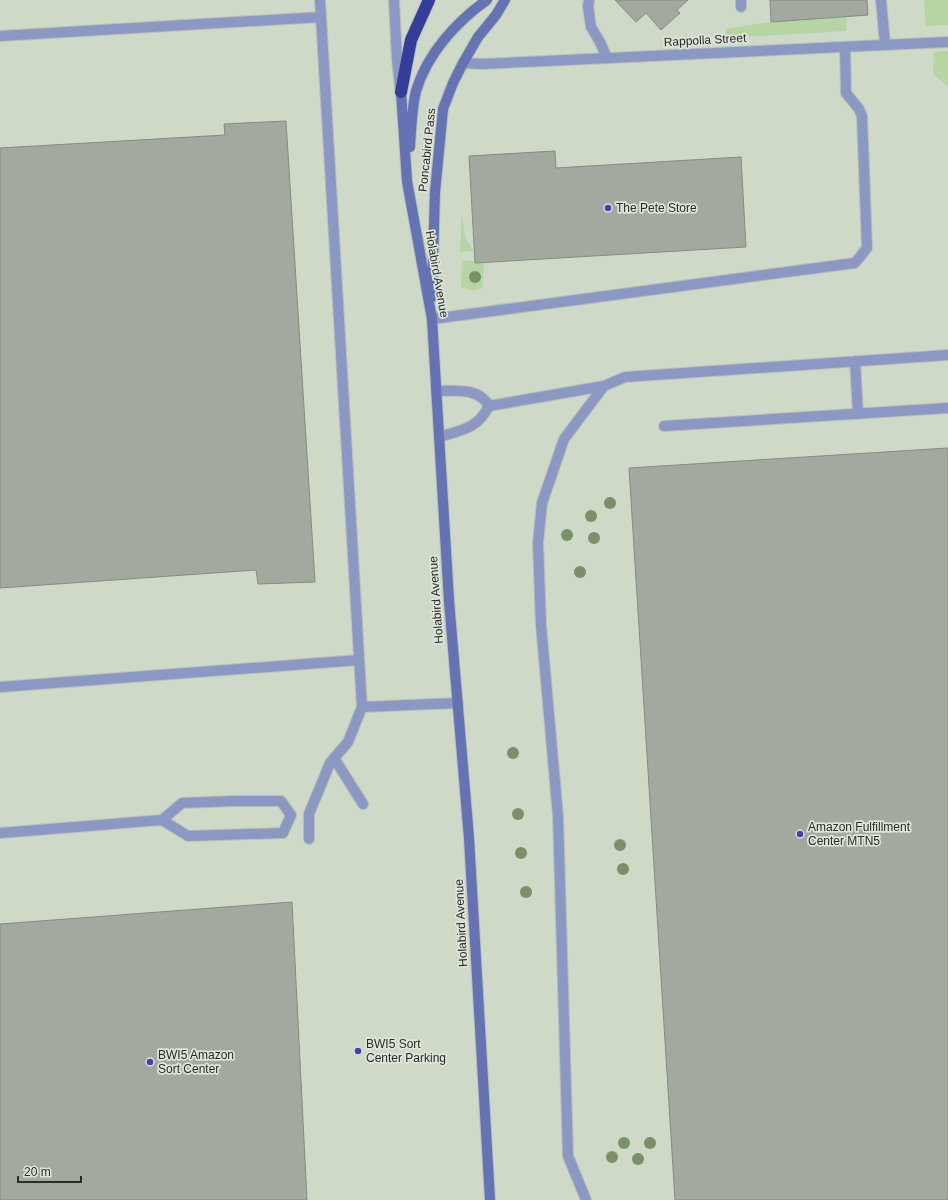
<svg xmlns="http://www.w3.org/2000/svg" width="948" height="1200" font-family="Helvetica,sans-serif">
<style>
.built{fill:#ced9c8}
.green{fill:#b6d5a3}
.building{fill:#a3a99f;stroke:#858c82}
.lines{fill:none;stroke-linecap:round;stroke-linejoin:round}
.service-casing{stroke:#b9bfb6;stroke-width:12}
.minor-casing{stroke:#b9bfb6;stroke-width:12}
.secondary-casing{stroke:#b9bfb6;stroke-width:12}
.motorway-casing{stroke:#b9bfb6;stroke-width:14}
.service{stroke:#8c98c4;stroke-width:10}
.minor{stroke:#8c98c4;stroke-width:10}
.secondary{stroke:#6572b3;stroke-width:10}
.motorway{stroke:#343d9a;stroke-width:12}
.tree{fill:#7b9069}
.poi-dot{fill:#3b43b7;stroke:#dde4d9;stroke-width:1.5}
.labels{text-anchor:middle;stroke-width:3.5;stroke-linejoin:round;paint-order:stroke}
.street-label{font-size:12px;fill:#2a2c28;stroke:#dde4d9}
.poi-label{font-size:12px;fill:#2a2c28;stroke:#dde4d9;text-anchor:start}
</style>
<rect width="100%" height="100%" fill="#dde4d9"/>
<path class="built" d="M0,0H948V1200H0Z"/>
<path class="green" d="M924,0H948V25L926,26Z
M847,17L846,31L726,38L725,29L771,22Z
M948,51V87L933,74L934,52Z
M462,214L465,237L474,251L460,252Z
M462,260L484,263L482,288L473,291L461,287Z"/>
<path class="building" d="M615,0H688L677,10L680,13L661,30L646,13L636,22Z
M770,0H867L868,15L771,22Z
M286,121L315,582L258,584L256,570L0,588V148L225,135L224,124Z
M555,151L556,168L741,157L746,247L475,263L469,156Z
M948,448V1200H675L629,468Z
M292,902L307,1200H0V924Z"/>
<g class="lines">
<g class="service-casing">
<path id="service" d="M320,0L362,707L458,703
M589,0L588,6L591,27L600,42L607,58
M741,0V7
M881,0L885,44
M0,36L321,17
M432,319L855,263L867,248L862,116L859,109L846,93L845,47
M855,361L858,414
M436,391C454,391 479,387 489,406C477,429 462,430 439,437
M489,406L604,386L625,377L948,355
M664,426L948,408
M0,687L359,660
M334,758L363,804
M162,820L182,803L234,801H281L291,815
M0,833L162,820L188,836L283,833L291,815
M309,839V814L330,763L348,742L362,707
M586,1200L568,1156L558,816L541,625L538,543L542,503L564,439L604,386"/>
</g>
<g class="minor-casing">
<path id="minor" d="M394,0L397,60L400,86
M463,63L482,64L948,42"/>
</g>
<g class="secondary-casing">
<path id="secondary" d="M401,92L407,181L432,319L449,601L469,838L490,1200
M410,147C411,130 412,107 416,91C427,54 456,22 487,0
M432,297L435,192L443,109L453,83L463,63L478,37L496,15L505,0"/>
</g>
<g class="motorway-casing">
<path id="motorway" d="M401,92L411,40L429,0"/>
</g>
<use href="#service" class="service"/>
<use href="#minor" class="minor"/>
<use href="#secondary" class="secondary"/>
<use href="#motorway" class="motorway"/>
</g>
<g class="tree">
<circle cx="475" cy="277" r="6"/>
<circle cx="610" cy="503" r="6"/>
<circle cx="591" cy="516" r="6"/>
<circle cx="567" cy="535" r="6"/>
<circle cx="594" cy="538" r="6"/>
<circle cx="580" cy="572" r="6"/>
<circle cx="513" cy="753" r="6"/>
<circle cx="518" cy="814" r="6"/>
<circle cx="620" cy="845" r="6"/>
<circle cx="521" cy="853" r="6"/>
<circle cx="623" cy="869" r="6"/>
<circle cx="526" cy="892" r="6"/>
<circle cx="624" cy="1143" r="6"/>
<circle cx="650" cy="1143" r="6"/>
<circle cx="612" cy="1157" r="6"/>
<circle cx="638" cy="1159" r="6"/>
</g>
<g class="poi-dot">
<circle cx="608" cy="208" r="4"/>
<circle cx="800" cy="834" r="4"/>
<circle cx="358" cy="1051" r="4"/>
<circle cx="150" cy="1062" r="4"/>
</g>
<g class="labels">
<g class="street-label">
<text transform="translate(705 40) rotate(-3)" y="4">Rappolla Street</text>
<text transform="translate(427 150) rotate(-84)" y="4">Poncabird Pass</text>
<text transform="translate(437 274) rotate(80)" y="4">Holabird Avenue</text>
<text transform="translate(436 600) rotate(-94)" y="4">Holabird Avenue</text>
<text transform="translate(461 923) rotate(-93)" y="4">Holabird Avenue</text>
</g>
<g class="poi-label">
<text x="616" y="212">The Pete Store</text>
<text x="808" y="831">Amazon Fulfillment<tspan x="808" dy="14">Center MTN5</tspan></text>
<text x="366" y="1048">BWI5 Sort<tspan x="366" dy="14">Center Parking</tspan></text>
<text x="158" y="1059">BWI5 Amazon<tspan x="158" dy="14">Sort Center</tspan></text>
</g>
</g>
<path d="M18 1176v6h63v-6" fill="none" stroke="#2a2c28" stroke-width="2"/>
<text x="24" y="1176" font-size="12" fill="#2a2c28" stroke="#dde4d9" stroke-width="3" paint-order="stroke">20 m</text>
</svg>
